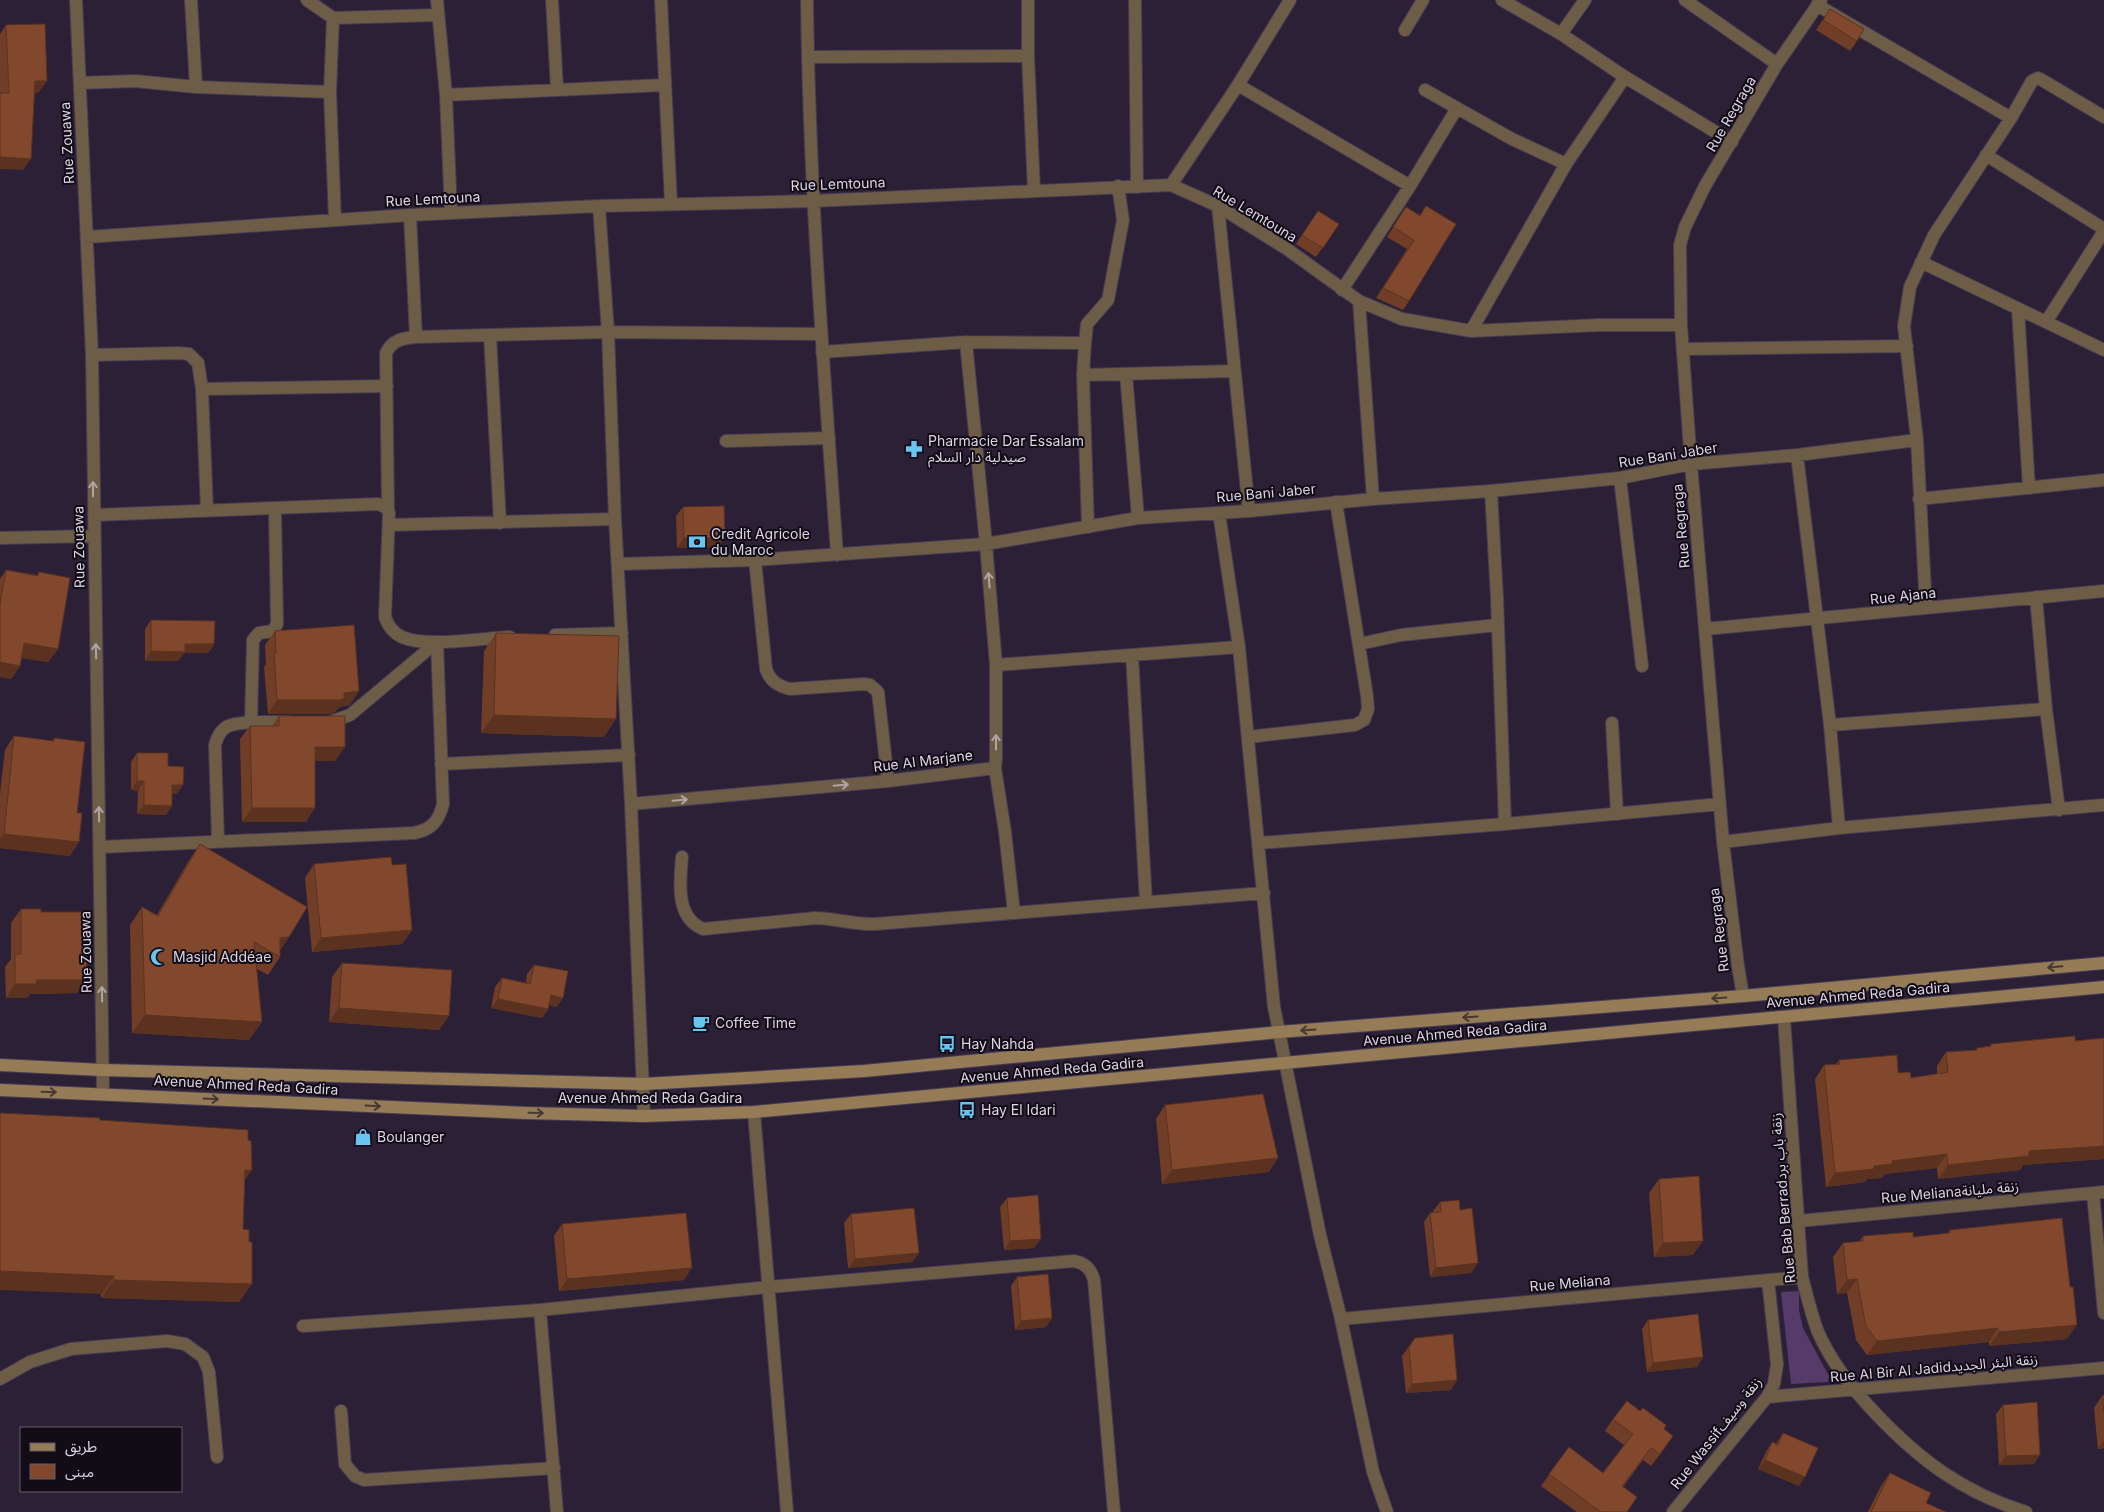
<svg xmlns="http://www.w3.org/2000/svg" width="2104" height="1512" font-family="Inter,'Noto Sans Arabic',sans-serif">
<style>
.green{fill:#553a6a}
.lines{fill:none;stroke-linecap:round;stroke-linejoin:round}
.lane-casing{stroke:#483d53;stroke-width:14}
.street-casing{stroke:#483d53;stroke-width:14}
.secondary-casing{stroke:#483d53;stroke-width:14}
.lane{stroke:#6d5d47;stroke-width:12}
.street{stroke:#6d5d47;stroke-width:12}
.secondary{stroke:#957c57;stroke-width:12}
.wall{fill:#703e27}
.shaded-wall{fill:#5b3220}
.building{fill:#82482d;stroke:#5b3220}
.oneway{stroke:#b0a4a5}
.oneway2{stroke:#463931}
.labels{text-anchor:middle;stroke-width:4;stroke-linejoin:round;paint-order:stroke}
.street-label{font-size:14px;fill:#dcd4e4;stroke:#120c17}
.poi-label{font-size:14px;fill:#dcd4e4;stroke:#120c17;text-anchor:start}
</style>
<rect width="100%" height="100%" fill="#2c2037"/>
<path class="green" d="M1799,1291V1310L1803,1328L1829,1376L1828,1382L1791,1384L1781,1292Z"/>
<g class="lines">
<g class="lane-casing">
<path id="lane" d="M1028,0V56L1034,191
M1135,0L1137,187
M1405,30L1423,0
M808,57L1028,56
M1238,85L1410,186
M1425,90L1512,139L1566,164
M1218,206L1249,511
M410,215L416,337
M1342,290L1410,186L1457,108
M490,335L500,523
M966,342L986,544
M822,352L966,342L1085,343
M92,355L178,353L189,354L198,363L202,389L207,510
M1126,374L1138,518
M1083,375L1234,371
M202,389L387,386
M726,441L829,438
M1491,491L1497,598L1505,824
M388,509L386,353C392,340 403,338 416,337L608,332
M389,525L615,519
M1088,527L1083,375L1085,343L1087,324L1108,300L1123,220L1118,186
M755,560L766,669C770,681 778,686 790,689L864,684L870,685L878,692L888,781
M1359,644L1401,635L1497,625
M1132,655L1146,902
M996,665L1239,647
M251,722H290
M330,722L350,715L437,642
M1612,723L1617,814
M1248,737L1355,725L1364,720L1368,709L1367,696L1336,502
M995,768L1005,832L1014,913
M218,841L215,745C221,723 232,724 251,722L253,640L259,633L273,631L277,624L275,509
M0,1379L30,1362L71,1349L167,1341L185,1344L203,1357L209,1372L217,1457"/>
</g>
<g class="street-casing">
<path id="street" d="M76,0L92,355L103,1094
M191,0L196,87
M307,0L333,18L330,92L335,220
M437,0L446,95L451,213
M552,0L557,89
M661,0L671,203
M807,0C809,185 824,370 837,555
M1502,0L1561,34L1625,77L1732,142
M1685,0L1777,64
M1817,5L2011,118
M333,18L438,15
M1561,34L1585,0
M80,83L135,81L196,87L330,92
M446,95L664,85
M1986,155L2104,229
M1171,185L1238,85L1290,0
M599,206L608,332L615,519L631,804L644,1116
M87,237L410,215L599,206L813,201L1171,185L1218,206L1287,249L1359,301L1402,319L1471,331L1599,325H1681
M1921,262L2046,322L2104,231
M1359,301L1373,499
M2018,309L2029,488
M2046,322L2104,350
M1471,331L1566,164L1625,77
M608,332L820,334
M1683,349L1907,346
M1797,455L1830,725L1839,828
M1620,478L1642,666
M1919,499L2104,480
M1219,513L1239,647L1274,1007L1320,1235L1341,1319L1373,1472L1387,1512
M94,515L378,504C383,506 387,507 389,513L385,617C388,626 393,633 402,637C427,648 481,638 510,637
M0,538L94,536
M618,564L755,560L986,544L1138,518L1249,511L1373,499L1491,491L1620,478L1691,464L1797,455L1917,440
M2036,597L2046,709L2059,810
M1926,608L1917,440L1904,326L1910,287L1934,235L2011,118L2032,81L2038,78L2042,80L2104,117
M1705,629L2104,591
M555,635L622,633
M1830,725L2046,709
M441,764L629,755
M631,804L888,781L995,768L996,758V665L986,544
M1723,842L1839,828L2104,805
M1259,843L1505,824L1720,804
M100,847L414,833C431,830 439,821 443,804L437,642
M682,857C680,882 675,917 703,929L815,918C835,918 854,925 875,924L1264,893
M1743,996L1738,966L1723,842L1691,464L1681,325L1680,245L1685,227L1705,186L1777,64L1821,0
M1784,1018L1802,1277C1807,1295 1811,1314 1818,1332C1832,1364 1853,1390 1877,1415C1921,1461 1964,1493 2026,1512
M754,1112L787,1512
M2093,1193L2104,1313
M1799,1221L2104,1192
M540,1310L557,1512
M1341,1319L1802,1277
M303,1326L540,1310L769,1287L1074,1261C1085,1263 1091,1269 1094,1280L1114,1512
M1767,1397L2104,1368
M341,1411L345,1464L355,1476L364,1480L554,1468
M1673,1512L1767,1397L1774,1384L1777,1364L1768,1280"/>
</g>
<g class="secondary-casing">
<path id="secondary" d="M0,1065L102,1070L644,1084L864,1071L1279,1032L1743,996L2104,963
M0,1090L527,1113L644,1116L754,1112L2104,987"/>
</g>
<use href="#lane" class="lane"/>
<use href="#street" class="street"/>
<use href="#secondary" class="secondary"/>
</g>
<path class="wall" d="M1830,9L1857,41L1850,51L1816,30Z
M6,25L39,92L34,93L23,170L0,93V34Z
M1426,206L1409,301L1403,310L1376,298L1407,249L1387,237L1406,207L1420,215Z
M1318,211L1339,224L1316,257L1296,244Z
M683,507L725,538L718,547L677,548L676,516Z
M6,570L37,575L39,572L58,649L48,662L22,658L20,666L11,679L0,677V579Z
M151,620L214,644L208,653H184L178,661H145V629Z
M275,631L350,705L339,707L335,712L330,714H268L264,667L266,664L265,645Z
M496,633L604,737L481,733L484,651Z
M279,716L335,761H315L306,822H242L240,739L250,726H272Z
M14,736L53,741L54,738L70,856L0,848V793L5,750Z
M137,753L168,766L177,794H172L166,815L137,814L138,791L131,790V762Z
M200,844L289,937L280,950V957L268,975L257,969L249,1040L132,1033L130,925L142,907L157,915L188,862Z
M314,864L392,865L412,930L402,944L312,952L305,878Z
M21,909L41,912L77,993L30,994L27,998H6L5,967L11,959V923Z
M342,963L439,1030L329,1022L332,977Z
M534,965L557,1007L549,1005L548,1009L542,1018L491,1008L495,987L502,978L526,983L527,974Z
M2104,1038V1159L2023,1165L2020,1170L1938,1179L1937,1168L1885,1174L1882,1178L1867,1179L1865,1182L1826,1187L1815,1079L1824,1065H1836L1839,1060L1898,1073L1911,1078L1937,1074V1066L1946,1052L1976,1050L1977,1048L1990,1047L1991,1044L2075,1041Z
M1165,1105L1269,1172L1162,1184L1156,1119Z
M99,1120L245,1180L239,1302L101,1298Z
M1659,1179L1693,1255L1654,1257L1649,1193Z
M1007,1198L1034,1248L1004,1250L1000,1207Z
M1440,1202L1460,1210L1471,1273L1430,1277L1424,1222L1430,1213L1434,1212L1433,1211Z
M851,1214L919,1253L912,1262L848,1268L844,1223Z
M562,1224L684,1280L559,1291L554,1236Z
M1950,1230L2067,1339L1989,1346V1342L1867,1355L1856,1340L1847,1293L1837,1294L1833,1257L1843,1243L1859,1242L1863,1236L1913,1237L1947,1234Z
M1017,1277L1052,1318L1046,1327L1015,1330L1011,1286Z
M1648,1320L1703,1357L1697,1367L1647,1372L1642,1329Z
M1415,1338L1451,1390L1406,1393L1402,1356Z
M2104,1395V1448L2098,1449L2094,1408L2102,1396Z
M2003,1405L2034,1464L1999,1465L1996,1414Z
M1613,1419L1664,1429L1665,1448L1651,1466L1643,1460L1623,1487L1627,1512H1577L1541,1486L1569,1447L1603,1473L1624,1445L1605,1431Z
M1783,1433L1799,1486L1758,1469L1766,1452L1772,1442L1776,1444Z
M1890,1473L1926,1503L1946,1512H1868L1881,1486Z"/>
<path class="shaded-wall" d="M35,81H47L39,92L27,93Z
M0,157L31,159L23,170L0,169Z
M684,538H725L718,547L677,548Z
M24,643L58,649L48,662L15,657Z
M185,644H214L208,653H184L178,661H145L151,651Z
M0,662L20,666L11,679L0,677Z
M359,691L350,705L339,707L335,712L330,714H268L277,700L344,693Z
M494,715L616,719L604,737L481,733Z
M315,747H345L335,761H305Z
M137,781H144L138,791L131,790Z
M172,785H183L177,794H166Z
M144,805L172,806L166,815L137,814Z
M252,808H315L306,822H242Z
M4,834L79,842L70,856L0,848V839Z
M412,930L402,944L312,952L321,938Z
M289,937L277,955L280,938Z
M37,980H87L77,993L30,994L27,998H6L15,984Z
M551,995L563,998L557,1007L544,1004Z
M498,999L548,1009L542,1018L491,1008Z
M339,1008L449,1016L439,1030L329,1022Z
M145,1015L262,1022L249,1040L132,1033Z
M2104,1146V1159L2023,1165L2020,1170L1938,1179L1948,1165L2029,1151Z
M1947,1154L1937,1168L1885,1174L1882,1178L1867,1179L1865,1182L1826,1187L1835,1173L1874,1166L1892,1161Z
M1278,1158L1269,1172L1162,1184L1172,1170Z
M245,1170H252L239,1188Z
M1041,1239L1034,1248L1004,1250L1010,1241Z
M1703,1241L1693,1255L1654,1257L1663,1243Z
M919,1253L912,1262L848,1268L855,1259Z
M1478,1263L1471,1273L1430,1277L1436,1268Z
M692,1268L684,1280L559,1291L567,1279Z
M0,1271L114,1276L102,1294L0,1290Z
M1857,1279L1847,1293L1837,1294L1847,1280Z
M114,1280L252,1284L239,1302L101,1298Z
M1052,1318L1046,1327L1015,1330L1021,1321Z
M2077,1325L2067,1339L1989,1346L1999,1332Z
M1998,1328L1989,1342L1867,1355L1877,1341Z
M1703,1357L1697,1367L1647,1372L1653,1363Z
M1457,1380L1451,1390L1406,1393L1412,1384Z
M2104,1440V1448L2098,1449Z
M2040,1455L2034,1464L1999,1465L2006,1456Z
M1765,1460L1805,1477L1799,1486L1758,1469Z"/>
<path class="building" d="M1830,9L1864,29L1857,41L1823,20Z
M45,24L47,81H35L31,159L0,157V93H9L6,25Z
M1426,206L1456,224L1409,301L1383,288L1414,240L1393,227L1406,207L1420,216Z
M1318,211L1339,224L1323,248L1302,235Z
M724,506L725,538H684L683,507Z
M6,570L38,576L39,572L70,578L58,649L24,643L20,666L0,662V604Z
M151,620L215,621L214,644H185V652L151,651Z
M354,625L359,691L344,693V698L340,700H277L274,653H276L275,631Z
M496,633L619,636L616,719L494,715Z
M279,716H345V747H315V808H252L250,726H279Z
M14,736L54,741V738L85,742L77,813H82L79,842L4,834Z
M137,753H168V766L184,767L183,785H172V806L144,805V781H137Z
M200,844L307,907L289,937L280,938V957L254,942L262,1022L145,1015L142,907L158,916Z
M391,857L392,865L406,864L412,930L321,938L314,864Z
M21,909H41V912H86L87,980H37L36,984H15V954H21Z
M342,963L452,970L449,1016L339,1008Z
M534,965L568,971L563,998L551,995L548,1009L498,999L502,978L530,984Z
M2075,1036V1041L2104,1038V1146L2029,1151V1156L1948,1165L1947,1154L1892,1161V1164L1874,1166V1169L1835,1173L1824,1065L1840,1064L1839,1060L1897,1055L1898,1073L1910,1072L1911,1078L1948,1072L1946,1052L1977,1050V1048L1991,1046V1044Z
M1263,1094L1278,1158L1172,1170L1165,1105Z
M0,1113L100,1118L99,1120L248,1130V1140L251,1141L252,1170H245L243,1229L249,1230V1242H252V1284L114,1280V1276L0,1271Z
M1699,1176L1703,1241L1663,1243L1659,1179Z
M1038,1195L1041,1239L1010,1241L1007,1198Z
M1459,1200L1460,1210L1472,1208L1478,1263L1436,1268L1430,1213L1441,1212L1440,1202Z
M914,1208L919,1253L855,1259L851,1214Z
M686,1213L692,1268L567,1279L562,1224Z
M2062,1218L2070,1287H2073L2077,1325L1999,1332L1998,1328L1877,1341L1866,1326L1857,1279L1847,1280L1843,1243L1863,1241V1236L1913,1232V1237L1950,1233V1230Z
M1048,1274L1052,1318L1021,1321L1017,1277Z
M1698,1314L1703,1357L1653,1363L1648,1320Z
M1453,1334L1457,1380L1412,1384L1409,1347L1415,1338Z
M2104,1395V1413L2102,1396Z
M1627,1401L1640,1411L1643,1408L1666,1425L1664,1429L1673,1436L1660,1454L1651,1448L1622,1486L1637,1497L1627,1512H1601L1549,1474L1569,1447L1603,1473L1633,1434L1613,1419Z
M2037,1402L2040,1455L2006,1456L2003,1405Z
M1783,1433L1818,1448L1805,1477L1765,1460L1772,1442L1778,1445Z
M1890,1473L1931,1493L1926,1503L1946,1512H1871Z"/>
<defs><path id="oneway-shaft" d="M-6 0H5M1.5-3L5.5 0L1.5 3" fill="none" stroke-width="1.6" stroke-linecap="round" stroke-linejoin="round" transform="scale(1.25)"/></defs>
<g class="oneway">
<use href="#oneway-shaft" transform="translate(93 489) rotate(-90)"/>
<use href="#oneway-shaft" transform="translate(989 580) rotate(-95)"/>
<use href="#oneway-shaft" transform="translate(96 651) rotate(-91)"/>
<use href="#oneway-shaft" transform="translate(996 742) rotate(-90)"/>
<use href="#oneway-shaft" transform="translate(841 785) rotate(-5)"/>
<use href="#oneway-shaft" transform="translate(680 800) rotate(-5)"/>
<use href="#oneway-shaft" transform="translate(99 814) rotate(-91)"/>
<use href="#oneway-shaft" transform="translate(102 994) rotate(-91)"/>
</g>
<g class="oneway2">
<use href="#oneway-shaft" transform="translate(2055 967) rotate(175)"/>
<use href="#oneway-shaft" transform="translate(1719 998) rotate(176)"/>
<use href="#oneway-shaft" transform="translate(1470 1017) rotate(176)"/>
<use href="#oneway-shaft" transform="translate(1308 1030) rotate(176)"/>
<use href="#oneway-shaft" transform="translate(49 1092) rotate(2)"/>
<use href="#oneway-shaft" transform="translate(211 1099) rotate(3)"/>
<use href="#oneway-shaft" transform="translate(373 1106) rotate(3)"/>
<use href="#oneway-shaft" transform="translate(536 1113) rotate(1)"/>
</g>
<defs>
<g id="pharmacy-bare" transform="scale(1.35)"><path d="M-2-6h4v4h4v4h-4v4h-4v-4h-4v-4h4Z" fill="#68c4f0" stroke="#120c17" stroke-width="2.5" paint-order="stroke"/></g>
<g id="bank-bare" transform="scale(1.35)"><path d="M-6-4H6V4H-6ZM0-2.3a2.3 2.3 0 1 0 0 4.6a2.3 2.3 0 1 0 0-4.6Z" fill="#68c4f0" stroke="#120c17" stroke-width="2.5" paint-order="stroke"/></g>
<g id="mosque-bare" transform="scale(1.35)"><path d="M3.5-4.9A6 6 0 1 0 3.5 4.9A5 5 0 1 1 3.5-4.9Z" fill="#68c4f0" stroke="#120c17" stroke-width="2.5" paint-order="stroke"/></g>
<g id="cafe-bare" transform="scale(1.35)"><path d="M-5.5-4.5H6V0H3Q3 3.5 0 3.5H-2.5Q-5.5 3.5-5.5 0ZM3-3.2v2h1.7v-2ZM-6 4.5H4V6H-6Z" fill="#68c4f0" stroke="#120c17" stroke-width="2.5" paint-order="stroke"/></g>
<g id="bus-bare" transform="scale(1.35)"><path d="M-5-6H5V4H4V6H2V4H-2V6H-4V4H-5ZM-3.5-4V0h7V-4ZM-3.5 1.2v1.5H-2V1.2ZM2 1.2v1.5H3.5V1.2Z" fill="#68c4f0" stroke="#120c17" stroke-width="2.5" paint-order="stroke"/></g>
<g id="shop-bare" transform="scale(1.35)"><path d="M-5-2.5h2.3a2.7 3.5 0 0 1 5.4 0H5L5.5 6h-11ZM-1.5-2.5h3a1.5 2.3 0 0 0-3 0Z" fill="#68c4f0" stroke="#120c17" stroke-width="2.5" paint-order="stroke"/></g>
</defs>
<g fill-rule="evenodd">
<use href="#pharmacy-bare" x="914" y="449"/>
<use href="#bank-bare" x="697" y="542"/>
<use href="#mosque-bare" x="159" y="957"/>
<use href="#cafe-bare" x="701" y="1023"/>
<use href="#bus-bare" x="947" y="1044"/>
<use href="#bus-bare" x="967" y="1110"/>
<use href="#shop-bare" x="363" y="1137"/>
</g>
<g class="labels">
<g class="street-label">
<text transform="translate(1731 114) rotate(-60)" y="5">Rue Regraga</text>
<text transform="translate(67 143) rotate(-93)" y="5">Rue Zouawa</text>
<text transform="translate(838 184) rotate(-2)" y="5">Rue Lemtouna</text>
<text transform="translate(433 199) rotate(-3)" y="5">Rue Lemtouna</text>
<text transform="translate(1255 214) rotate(31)" y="5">Rue Lemtouna</text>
<text transform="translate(1668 455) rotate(-9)" y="5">Rue Bani Jaber</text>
<text transform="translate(1266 493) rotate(-5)" y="5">Rue Bani Jaber</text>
<text transform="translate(1681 526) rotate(-95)" y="5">Rue Regraga</text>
<text transform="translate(79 547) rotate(-91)" y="5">Rue Zouawa</text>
<text transform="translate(1903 596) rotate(-6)" y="5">Rue Ajana</text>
<text transform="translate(923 761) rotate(-7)" y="5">Rue Al Marjane</text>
<text transform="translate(1719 930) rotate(-97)" y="5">Rue Regraga</text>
<text transform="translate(86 952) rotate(-91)" y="5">Rue Zouawa</text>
<text transform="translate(1858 995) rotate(-5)" y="5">Avenue Ahmed Reda Gadira</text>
<text transform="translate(1455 1033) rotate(-5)" y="5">Avenue Ahmed Reda Gadira</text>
<text transform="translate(1052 1070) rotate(-5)" y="5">Avenue Ahmed Reda Gadira</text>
<text transform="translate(246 1085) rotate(3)" y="5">Avenue Ahmed Reda Gadira</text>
<text x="650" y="1103">Avenue Ahmed Reda Gadira</text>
<text transform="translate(1950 1192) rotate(-5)" y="5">Rue Melianaزنقة مليانة</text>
<text transform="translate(1783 1198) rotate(-95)" y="5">Rue Bab Berradزنقة باب برد</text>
<text transform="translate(1570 1283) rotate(-5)" y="5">Rue Meliana</text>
<text transform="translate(1934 1368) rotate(-5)" y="5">Rue Al Bir Al Jadidزنقة البئر الجديد</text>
<text transform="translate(1716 1433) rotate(-52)" y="5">Rue Wassifزنقة وسيف</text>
</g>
<g class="poi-label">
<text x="928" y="446">Pharmacie Dar Essalam<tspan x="928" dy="16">صيدلية دار السلام</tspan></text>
<text x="711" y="539">Credit Agricole<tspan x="711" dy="16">du Maroc</tspan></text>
<text x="173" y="962">Masjid Addéae</text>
<text x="715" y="1028">Coffee Time</text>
<text x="961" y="1049">Hay Nahda</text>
<text x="981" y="1115">Hay El Idari</text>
<text x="377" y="1142">Boulanger</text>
</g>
</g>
<rect x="20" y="1427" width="162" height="65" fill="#120c17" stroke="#635c69"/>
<rect x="30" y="1443" width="25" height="8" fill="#957c57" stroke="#635c69"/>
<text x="65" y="1452" font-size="15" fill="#dcd4e4">طريق</text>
<rect x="30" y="1464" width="25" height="15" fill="#82482d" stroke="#635c69"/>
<text x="65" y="1477" font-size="15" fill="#dcd4e4">مبنى</text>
</svg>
